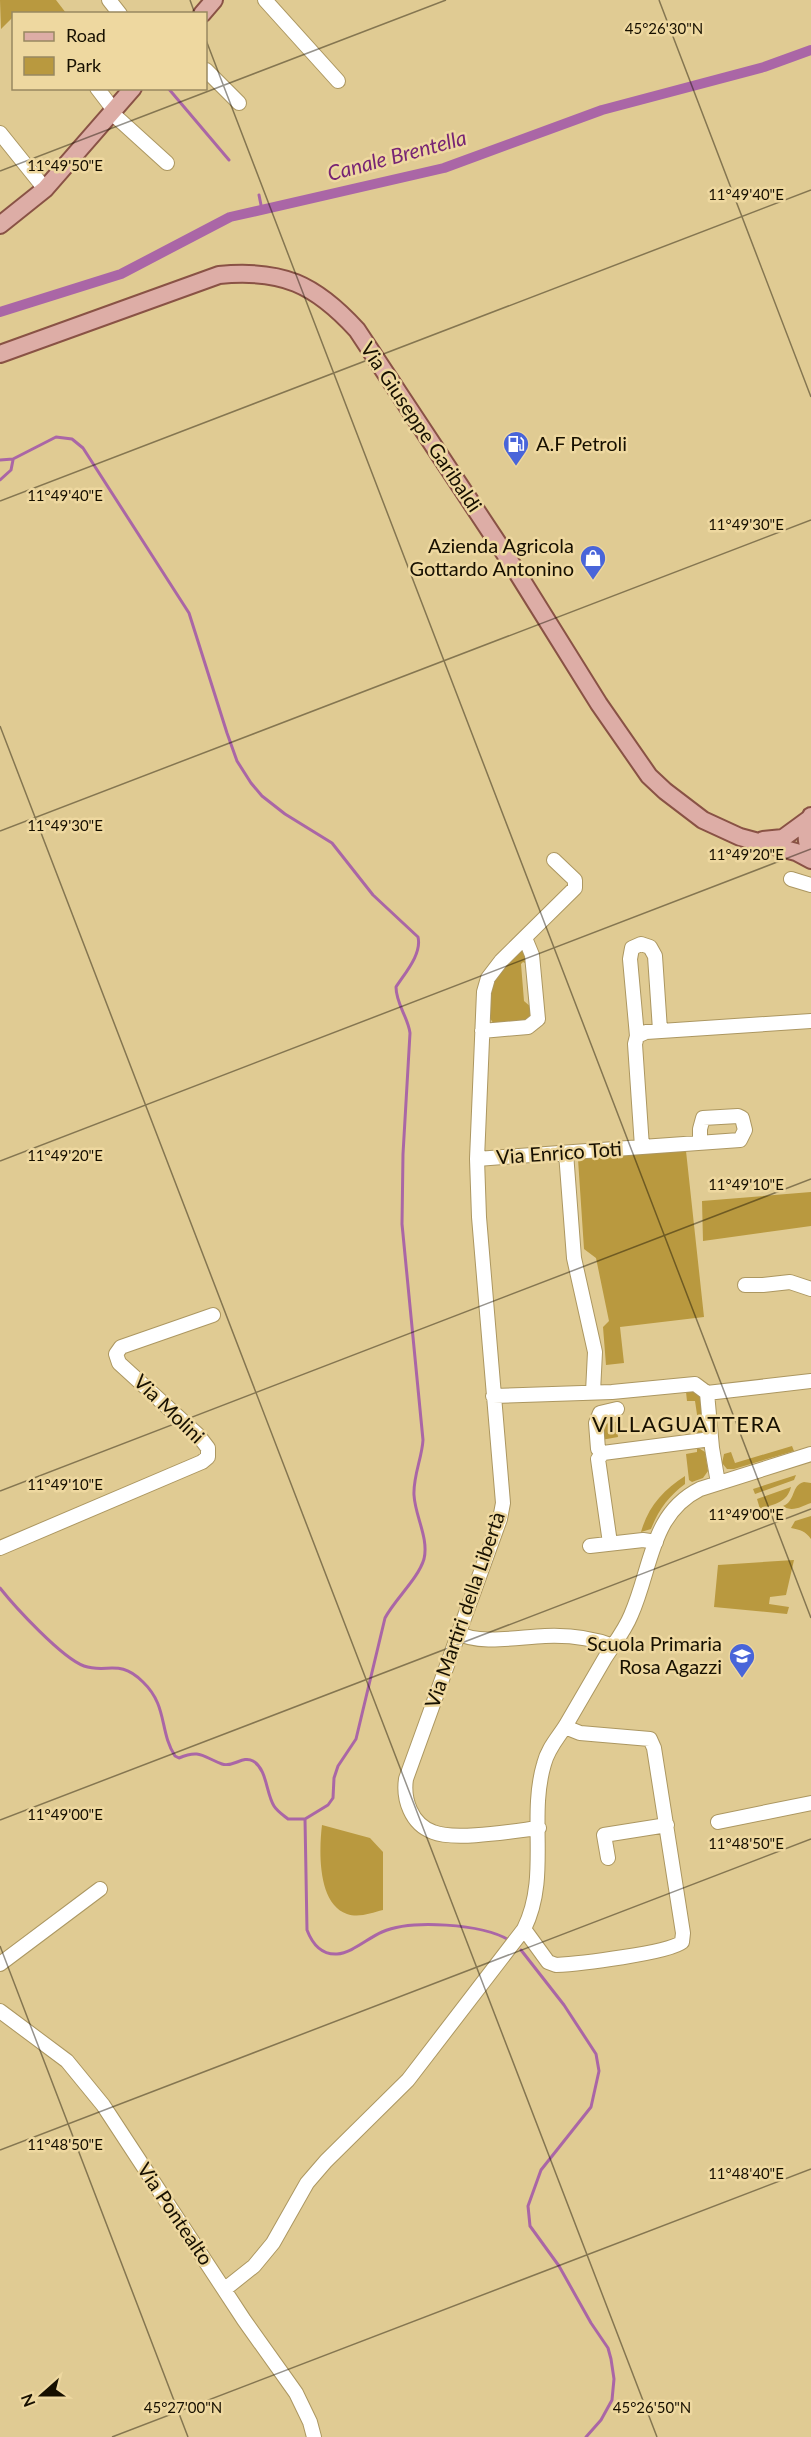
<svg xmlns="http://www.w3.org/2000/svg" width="811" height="2437" font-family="Lato,sans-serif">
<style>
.green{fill:#b9993f}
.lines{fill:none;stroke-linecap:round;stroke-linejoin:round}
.stream{stroke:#aa66a6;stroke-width:3}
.canal{stroke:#aa66a6;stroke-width:10}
.minor-casing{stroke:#ac9761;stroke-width:16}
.major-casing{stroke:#895245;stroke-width:20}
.minor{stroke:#fff;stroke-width:14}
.major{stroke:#ddada6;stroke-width:16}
.ticks{fill:none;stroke:#171000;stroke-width:1.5;stroke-opacity:0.45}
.labels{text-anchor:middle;stroke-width:5;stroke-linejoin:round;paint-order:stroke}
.street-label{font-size:20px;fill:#171000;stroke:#eed8a0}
.poi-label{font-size:20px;fill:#171000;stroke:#eed8a0;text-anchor:end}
.water-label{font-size:21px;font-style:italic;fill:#772474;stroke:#eed8a0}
.quarter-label{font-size:22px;letter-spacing:1.5px;fill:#171000;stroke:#eed8a0}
.ticks-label{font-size:15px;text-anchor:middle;fill:#171000;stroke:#eed8a0;stroke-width:5;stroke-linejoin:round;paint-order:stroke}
</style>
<rect width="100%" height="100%" fill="#e0cb93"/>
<path class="green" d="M0,0H56L66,13L14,14L13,17L1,29Z
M521,951L525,952L529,965L523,962L521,964L524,1001L532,1008L533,1014L528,1021L496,1025C483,1017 488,991 494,979C499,969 513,959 521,951Z
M686,1151L704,1317L620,1327L624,1363L606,1365L603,1327L609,1321L596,1258L584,1249L578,1159Z
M811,1192V1226L703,1241L702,1201Z
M693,1390L699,1393L701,1398L704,1428L703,1432L691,1436L690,1429L699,1428L695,1401H687L686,1392Z
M616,1422L618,1437L601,1440L598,1425Z
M792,1446L794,1451L734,1469H727L722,1463L724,1454L731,1452L735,1463Z
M697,1447L705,1452L708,1471L703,1478L692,1482L689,1480L686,1454L697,1452Z
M796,1475L794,1480L755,1494L753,1489Z
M685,1476V1484C668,1497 659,1509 651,1529L641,1532C648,1507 663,1490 685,1476Z
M804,1482L811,1483V1503C802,1506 792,1513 783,1506C796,1501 791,1485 804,1482Z
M791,1487C787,1503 774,1504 760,1509L757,1499Z
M811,1516V1539C805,1531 801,1530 791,1528L795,1521Z
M794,1560L786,1595L770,1597L769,1604L789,1607L787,1614L714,1607L718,1565Z
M322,1825L370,1838L383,1852V1910C371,1913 359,1918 347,1914C317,1904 319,1849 322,1825Z"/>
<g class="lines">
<path class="stream" d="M168,88L229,160
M259,195L262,210
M0,460L13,459L56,437L72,439L83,448L189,613L227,733L237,761L251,783L262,796L285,814L332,843L373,895L418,937C422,954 405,973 396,987C396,1004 408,1017 410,1033L403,1154L402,1224L423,1440C422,1458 413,1476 414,1495C415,1516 429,1538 424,1559C418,1579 395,1599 385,1618L356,1739L338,1766L334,1778L333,1798L328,1805L305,1819L307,1930C312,1943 320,1955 337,1954C352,1953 368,1938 382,1932C411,1919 482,1924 509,1940
M0,480L11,470L13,460
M0,1588C15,1607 62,1658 84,1666C107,1674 119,1658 143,1682C168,1706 159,1731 175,1756L179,1758C200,1749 203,1757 222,1764C233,1768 243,1755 253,1761C267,1769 266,1793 274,1806C277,1811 283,1815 288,1819H305
M521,1950L564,2005L596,2054L599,2071L591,2107L541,2170L528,2206L530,2226L559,2266L591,2323L608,2348L611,2359L614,2379L612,2400L601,2420L586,2437"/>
<path class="canal" d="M0,312L121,274L230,217L444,168L602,110L764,67L811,50"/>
<g class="minor-casing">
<path id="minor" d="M109,0L120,14
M265,0L338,81
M206,70L239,103
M97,88L110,105L113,114L167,163
M0,133L45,189
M791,879L811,885
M482,1031L528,1027L538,1019L532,955L525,938
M637,1036L630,959L632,948L641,944L650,947L655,956L660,1030
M642,1147L740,1140L745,1130L742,1118L738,1116L703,1118L700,1129V1143
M566,1153L574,1258L595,1352L593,1392
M477,1159L642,1147L635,1044L637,1036L646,1032L811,1021
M745,1285H763L790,1282L811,1289
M707,1393L811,1381
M493,1396L612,1392L695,1384L707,1393L712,1448L718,1483
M603,1453L598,1449L596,1423L600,1413L617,1409
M610,1543L598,1459L603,1453L711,1439
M590,1546L643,1540L656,1542
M0,1548L202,1462L208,1457V1448L198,1435L119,1363L116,1354L121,1347L213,1315
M458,1633C479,1645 519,1637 545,1636C569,1635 590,1637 613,1646
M718,1822L811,1803
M539,1828C514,1831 454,1841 433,1832C411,1824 403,1799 406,1779L500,1519L503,1503L479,1217L477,1159L484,992L488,978L501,961L575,888V880L554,860
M608,1858L604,1835L667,1825
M524,1929L548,1962L556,1965C578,1964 669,1953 682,1942L683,1933L654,1748L650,1739L580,1733L565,1727
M0,1964L100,1889
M0,2011L67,2061L103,2105L244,2320L296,2393L310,2422L314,2437
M225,2289L254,2266L273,2243L307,2183L326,2161L408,2080L524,1929C550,1877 528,1818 544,1764C548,1748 558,1738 566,1725C579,1703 592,1680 605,1658C614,1644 625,1630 631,1615C652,1568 650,1514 700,1489L811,1454"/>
</g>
<g class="major-casing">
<path id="major" d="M202,14L214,0
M0,225L45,189L133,88
M0,354L219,275C282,269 315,284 357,330L513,566L599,704L649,776L665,791L703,820L740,837L796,852L811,860
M811,816C805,829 805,841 811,854
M763,840L783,838L809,819"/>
</g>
<use href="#minor" class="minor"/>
<use href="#major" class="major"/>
</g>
<path class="ticks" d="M190,0L195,14M659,0L811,397M206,40L811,1618M0,171L446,0M0,501L811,190M0,726L657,2437M0,831L811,520M0,1161L811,849M0,1491L811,1179M0,1820L811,1509M0,1946L188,2437M0,2150L811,1839M112,2437L811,2169"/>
<defs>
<g id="fuel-pin" transform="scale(1.35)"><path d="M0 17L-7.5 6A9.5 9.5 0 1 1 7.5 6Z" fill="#4965d9" stroke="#eed8a0"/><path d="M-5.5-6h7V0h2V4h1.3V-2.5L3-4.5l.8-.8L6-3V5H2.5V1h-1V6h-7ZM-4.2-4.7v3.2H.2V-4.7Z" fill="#fff"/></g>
<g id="shop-pin" transform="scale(1.35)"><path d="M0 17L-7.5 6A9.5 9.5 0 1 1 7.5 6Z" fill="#4965d9" stroke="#eed8a0"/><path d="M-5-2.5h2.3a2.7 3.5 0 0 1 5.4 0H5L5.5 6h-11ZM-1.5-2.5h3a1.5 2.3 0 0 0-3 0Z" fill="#fff"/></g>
<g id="school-pin" transform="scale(1.35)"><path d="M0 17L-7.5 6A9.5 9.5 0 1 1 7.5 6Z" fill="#4965d9" stroke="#eed8a0"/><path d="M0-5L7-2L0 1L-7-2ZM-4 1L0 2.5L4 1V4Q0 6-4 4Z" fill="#fff"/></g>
</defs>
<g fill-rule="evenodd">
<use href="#fuel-pin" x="516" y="444"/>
<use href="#shop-pin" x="593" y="558"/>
<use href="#school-pin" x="742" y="1656"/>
</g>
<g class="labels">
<g class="street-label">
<text transform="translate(421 427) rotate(56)" y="7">Via Giuseppe Garibaldi</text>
<text transform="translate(559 1153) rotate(-4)" y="7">Via Enrico Toti</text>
<text transform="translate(169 1409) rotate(44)" y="7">Via Molini</text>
<text transform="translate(465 1610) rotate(-71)" y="7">Via Martiri della Libertà</text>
<text transform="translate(175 2214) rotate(56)" y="7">Via Pontealto</text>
</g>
<g class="poi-label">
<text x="536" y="451" text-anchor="start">A.F Petroli</text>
<text x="574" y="553">Azienda Agricola<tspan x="574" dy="23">Gottardo Antonino</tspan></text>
<text x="722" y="1651">Scuola Primaria<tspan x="722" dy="23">Rosa Agazzi</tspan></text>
</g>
<g class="water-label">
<text transform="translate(397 156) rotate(-15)" y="7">Canale Brentella</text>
</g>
<g class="quarter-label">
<text x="687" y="1432">VILLAGUATTERA</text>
</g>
</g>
<g class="ticks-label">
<text x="664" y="34">45°26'30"N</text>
<text x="65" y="171">11°49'50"E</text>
<text x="746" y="200">11°49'40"E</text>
<text x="65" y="501">11°49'40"E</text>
<text x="746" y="530">11°49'30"E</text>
<text x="65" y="831">11°49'30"E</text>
<text x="746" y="860">11°49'20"E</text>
<text x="65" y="1161">11°49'20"E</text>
<text x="746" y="1190">11°49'10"E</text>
<text x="65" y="1490">11°49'10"E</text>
<text x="746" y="1520">11°49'00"E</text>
<text x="65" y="1820">11°49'00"E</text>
<text x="746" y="1849">11°48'50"E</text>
<text x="65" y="2150">11°48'50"E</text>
<text x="746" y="2179">11°48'40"E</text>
<text x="183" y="2413">45°27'00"N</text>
<text x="652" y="2413">45°26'50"N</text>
</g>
<rect x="12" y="12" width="195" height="78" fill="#eed8a0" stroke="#988860" stroke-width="1.5"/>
<rect x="24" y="32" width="30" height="9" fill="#ddada6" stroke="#988860" stroke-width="1.5"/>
<text x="66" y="42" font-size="18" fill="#171000">Road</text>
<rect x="24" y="57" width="30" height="18" fill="#b9993f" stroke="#988860" stroke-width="1.5"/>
<text x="66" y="72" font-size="18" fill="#171000">Park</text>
<g transform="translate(42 2395) rotate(249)" stroke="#eed8a0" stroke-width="4.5" paint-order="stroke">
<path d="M0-4.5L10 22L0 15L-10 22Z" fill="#171000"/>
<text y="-9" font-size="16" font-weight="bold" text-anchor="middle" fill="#171000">N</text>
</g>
</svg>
